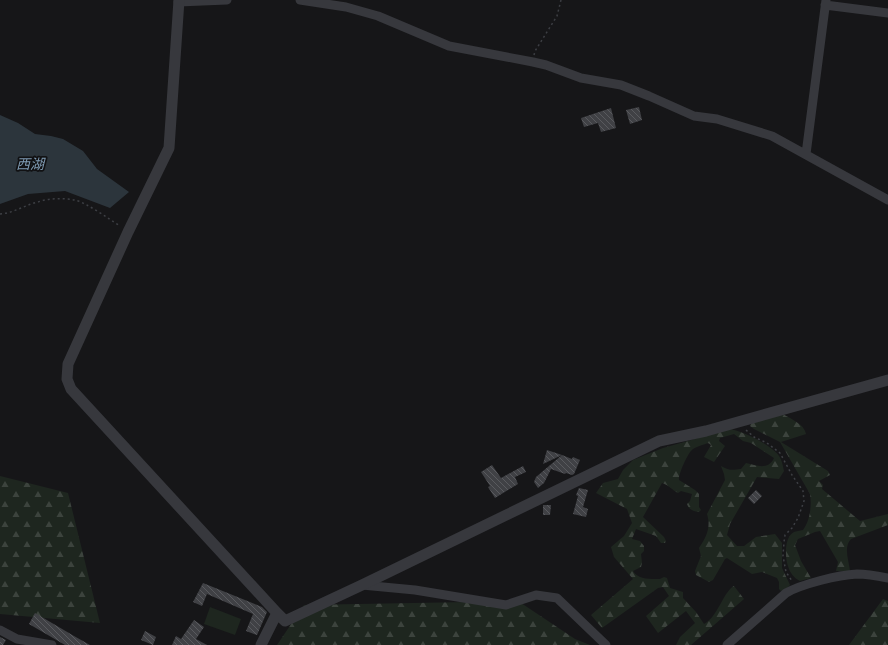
<svg xmlns="http://www.w3.org/2000/svg" width="888" height="645" font-family="'Exo 2','Noto Sans TC',sans-serif">
<style>
.forest{fill:url(#forest-firs)}
.pitch{fill:#1e261f}
.water{fill:#2c353c}
.building{fill:url(#building-back-hatch)}
.lines{fill:none;stroke-linecap:round;stroke-linejoin:round}
.path{stroke:#3d3f44;stroke-width:1.5;stroke-dasharray:2 3;stroke-linecap:butt}
.minor{stroke:#37383d;stroke-width:9}
.tertiary{stroke:#37383d;stroke-width:11}
.labels{text-anchor:middle;stroke-width:3.5;stroke-linejoin:round;paint-order:stroke}
.water-label{font-size:14px;font-style:italic;fill:#7f9bb3;stroke:#111113}
</style>
<defs>
<pattern id="forest-firs" width="22" height="20" patternUnits="userSpaceOnUse"><rect width="22" height="20" fill="#1e261f"/><path d="M5 1l3.5 6h-7zM16 11l3.5 6h-7z" fill="#3c433d"/></pattern>
<pattern id="building-back-hatch" width="6" height="6" patternUnits="userSpaceOnUse"><rect width="6" height="6" fill="#404145"/><path d="M-1 5l2 2M0 0l6 6M5-1l2 2" fill="none" stroke="#595a5e"/></pattern>
</defs>
<rect width="100%" height="100%" fill="#161618"/>
<path class="forest" d="M783,414C791,419 804,424 806,434L781,442L828,471L830,475L819,481L823,485L822,489L860,521L888,514V525L851,539C843,547 849,561 850,571H836L838,562L820,531L815,532L798,539L795,545L801,561L811,578L800,581C794,578 790,573 788,566C785,558 784,537 794,532C796,531 800,531 803,530C810,521 812,505 810,494L780,442L754,429L750,426L751,423Z
M730,429C742,431 772,445 779,456C782,460 783,467 784,471L779,479L757,477L730,524L727,535L737,546H744L756,537L775,534L782,543V568L790,585L787,588L781,591L779,589V582L777,578L762,572L752,574L727,558L725,559L713,580L709,582L696,575L695,571L701,556L699,548C707,536 711,527 707,514L725,480L724,474L721,466C729,471 733,470 741,469L746,463C756,465 768,471 774,458L751,443L743,441L734,434L720,438L719,441L725,446L714,462L704,457L711,445L708,443C703,445 694,447 691,451C687,455 678,475 679,480L695,490L699,494V507L701,510L699,512C693,511 689,510 687,504L690,501L692,494L681,491L678,493C672,490 669,485 662,483L643,517L664,537L666,541L665,543H661L656,536L636,529L632,539L640,541L644,546V551L641,554L642,563L641,567L633,571C638,580 651,579 660,579L664,577L667,578L670,588L683,592V598L696,612L704,624C718,617 723,592 734,586L744,599L691,645H676L680,637L695,623L686,611L658,633L646,616L669,596L663,587L658,588L602,628L591,615L633,579L614,557L611,547L624,536L632,523L627,509L596,493L603,483L618,479L623,470L633,460L663,448Z
M0,476L68,493L100,623L0,614Z
M883,599L888,601V645H849Z
M518,601L575,639L590,645H277L304,605Z"/>
<path class="pitch" d="M210,607L241,619L235,635L204,624Z"/>
<path class="water" d="M0,115L18,123L35,134L51,136L63,139L83,151L97,169L129,192L110,208L65,191L28,194L0,204Z"/>
<path class="building" d="M639,107L642,120L630,124L626,110Z
M611,108L616,128L601,132L598,123L584,127L581,118Z
M547,450L562,455L543,464Z
M562,455L572,459L573,457L580,460L574,474L572,475L566,473L565,474L551,469L544,483L538,488L534,482L536,477Z
M492,465L501,478L523,466L526,472L515,477L518,484L495,498L488,487L490,486L481,472Z
M579,488L588,490L583,507L588,509L586,517L573,514L578,496L576,495Z
M756,490L762,496L754,504L748,498Z
M543,505H551L550,515H543Z
M203,583L262,607L267,612L257,635L246,631L253,614L207,594L202,606L193,602Z
M35,613L74,636L90,645H65L29,624Z
M194,620L204,627L196,639L207,645H172L176,636L181,639Z
M145,631L156,637L153,645L141,640Z
M0,637L6,640L3,645H0Z"/>
<g class="lines">
<path class="path" d="M534,55L535,51L557,16L561,0
M0,214C14,213 25,205 38,202C49,198 63,198 75,200C87,203 109,219 120,226
M746,430L754,437L767,443L780,453L792,475L803,491L804,501L798,518L792,528L785,535L784,542L783,556L786,572L792,581"/>
<path class="minor" d="M300,0L346,7L378,16L449,46L533,62L546,65L581,78L621,85L649,96L694,116L717,119L772,136L888,200
M178,2L227,0
M825,5L888,13
M806,154L826,0
M362,585L415,590L506,605L536,595L557,598L606,645
M0,630L17,639L52,645
M727,645L786,593C802,584 838,575 857,574C867,574 878,576 888,578"/>
<path class="tertiary" d="M179,0L169,148L128,232L68,364L67,379L71,389L277,613L285,621L362,585L659,441L706,431L888,380
M261,645L277,613"/>
</g>
<g class="labels">
<g class="water-label">
<text x="30" y="169">西湖</text>
</g>
</g>
</svg>
